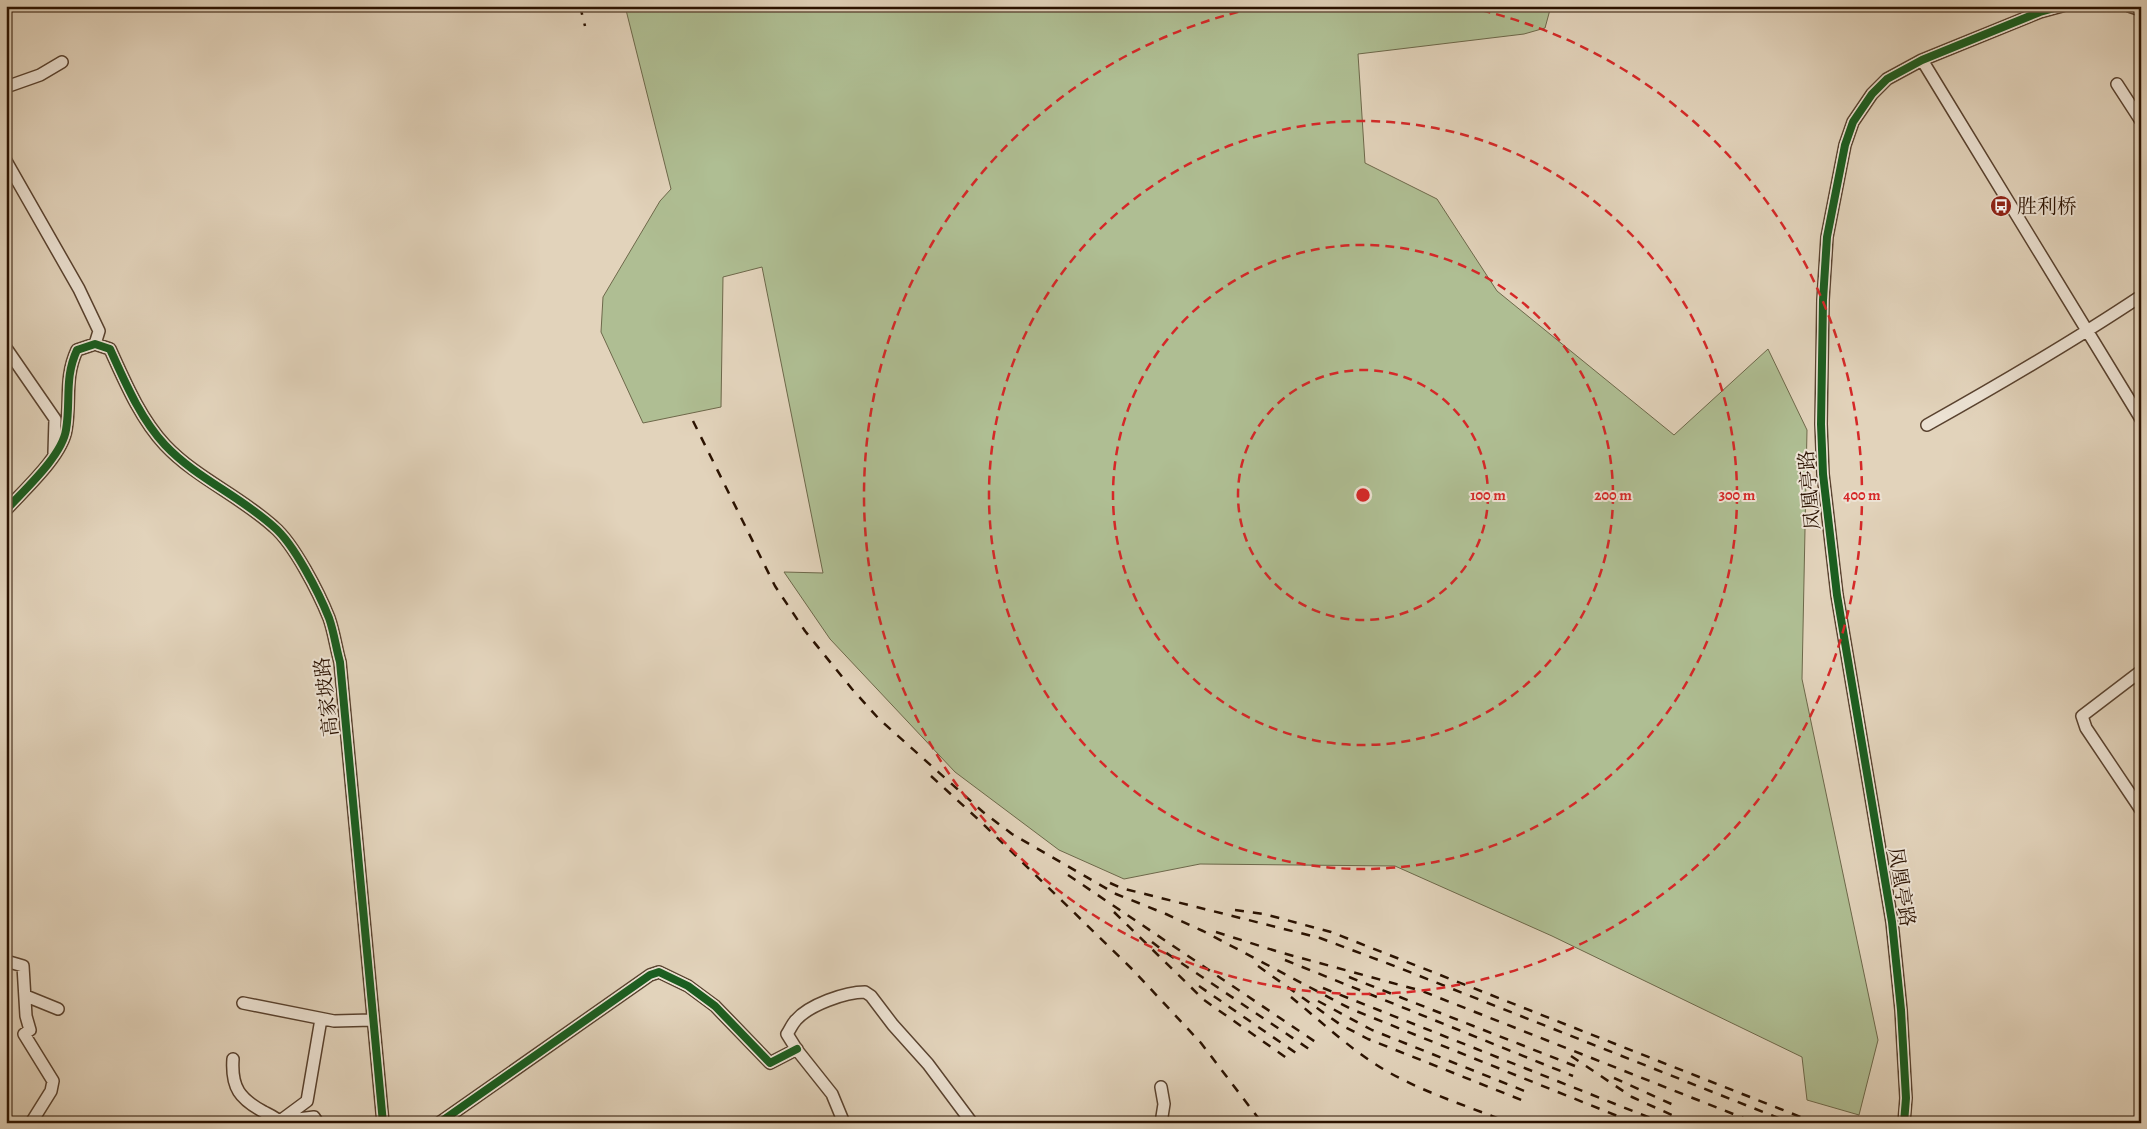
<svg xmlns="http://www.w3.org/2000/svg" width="2147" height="1129" font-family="Alegreya,'Noto Serif SC',serif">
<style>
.green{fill:#afbe93;stroke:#6d684a}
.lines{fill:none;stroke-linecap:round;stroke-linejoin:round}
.minor-casing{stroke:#59422f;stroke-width:14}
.minor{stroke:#ece2d3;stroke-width:11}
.rail{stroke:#2b1200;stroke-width:2.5;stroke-dasharray:9 9;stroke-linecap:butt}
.cycleway-casing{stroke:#ece2d3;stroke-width:11}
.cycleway{stroke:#1b5e20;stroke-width:8}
.ring{fill:none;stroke:#d62828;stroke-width:2.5;stroke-dasharray:9 6}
.labels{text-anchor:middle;stroke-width:4;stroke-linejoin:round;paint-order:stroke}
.poi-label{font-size:20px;fill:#2b1200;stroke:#ece2d3;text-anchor:start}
.street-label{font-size:20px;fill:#2b1200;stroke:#ece2d3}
.centre{fill:#d62828;stroke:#ece2d3;stroke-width:2.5}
.ring-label{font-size:15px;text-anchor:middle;font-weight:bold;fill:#d62828;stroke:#ece2d3;stroke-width:4;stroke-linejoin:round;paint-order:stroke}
</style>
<rect width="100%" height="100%" fill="#e2d3bb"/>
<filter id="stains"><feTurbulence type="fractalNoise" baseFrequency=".004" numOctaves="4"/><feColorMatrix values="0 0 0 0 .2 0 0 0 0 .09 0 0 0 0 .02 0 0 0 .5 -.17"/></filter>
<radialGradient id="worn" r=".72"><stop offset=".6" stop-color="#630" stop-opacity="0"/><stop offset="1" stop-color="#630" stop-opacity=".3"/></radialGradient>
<path class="green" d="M625,6H1551L1545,28L1524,34L1358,54L1365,163L1437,199L1497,291L1674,435L1768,349L1807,430L1802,679L1878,1040L1859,1115L1807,1100L1802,1057L1552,936L1395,866L1200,864L1124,879L1059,850L955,772L830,639L784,572L823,573L762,267L723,277L721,407L643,423L601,332L603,297L660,201L671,189Z"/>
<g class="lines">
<g class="minor-casing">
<path id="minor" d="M2129,6L2141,10
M1922,60L2141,419
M2117,84L2141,121
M6,87L40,75L62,62
M6,161L79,289L99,331L95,344
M6,348L55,419L54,453
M1927,425C2000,384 2072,342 2141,296
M6,510C24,490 62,456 66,430C71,401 64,378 77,350L95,344L110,349C125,382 140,418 165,445C196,478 240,496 274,527C294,544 319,593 329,618C334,632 336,648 340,662L383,1123
M2141,671L2082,716L2086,728L2141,810
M6,961L23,966L26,1016L30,1030L24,1034L53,1081L51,1091L31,1123
M26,996L58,1009
M243,1003L334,1021L372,1020
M233,1059C231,1088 240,1099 264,1112C270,1115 277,1118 281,1123
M280,1121L307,1101L321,1019
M282,1121L314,1117L318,1123
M439,1123L650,975L659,972L688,986L715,1006L770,1063L797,1049
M844,1123L832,1094L797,1050L787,1034C790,1030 792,1024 796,1020C809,1005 845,992 865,992L871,996L893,1025L928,1064L972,1123
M1161,1123L1164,1104L1161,1087
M1904,1123L1906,1098L1901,1010L1892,922L1837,595L1823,474L1821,424L1823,300L1827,237L1845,145L1853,122L1872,94L1887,79L1922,60L2040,12L2062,6"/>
</g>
<use href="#minor" class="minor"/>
<path class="rail" d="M580,6L585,26
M693,421L775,586L805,631L852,689L879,719L983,812L1012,834L1116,894L1166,914L1203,931L1351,1009L1635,1123
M931,776L980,821L1133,970L1201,1043L1262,1123
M1068,875L1317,1043
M1110,883L1121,888L1320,938L1397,967L1791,1123
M1235,910L1264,914L1331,932L1816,1123
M1114,912L1204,1000L1291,1061
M1216,932L1279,952L1422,991L1756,1123
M1152,942L1165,952L1312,1051
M1285,960L1573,1076
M1258,966L1341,1025L1368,1039L1524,1101
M1349,977L1575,1066
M1199,986L1296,1053
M1323,988L1663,1123
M1291,997C1323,1023 1354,1053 1390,1073C1428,1094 1470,1107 1510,1123
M1318,1001L1372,1030L1527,1092
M1571,1056L1632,1097L1674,1116
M1614,1078L1678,1107"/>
<g class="cycleway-casing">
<path id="cycleway" d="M6,510C24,490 62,456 66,430C71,401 64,378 77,350L95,344L110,349C125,382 140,418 165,445C196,478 240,496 274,527C294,544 319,593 329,618C334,632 336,648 340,662L383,1123
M439,1123L650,975L659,972L688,986L715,1006L770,1063L797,1049
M1904,1123L1906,1098L1901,1010L1892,922L1837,595L1823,474L1821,424L1823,300L1827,237L1845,145L1853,122L1872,94L1887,79L1922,60L2040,12L2062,6"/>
</g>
<use href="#cycleway" class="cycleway"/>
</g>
<g class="ring">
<circle cx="1363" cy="495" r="125"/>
<circle cx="1363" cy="495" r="250"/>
<circle cx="1363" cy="495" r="374"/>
<path d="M1467 7A499 499 0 1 1 1259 7"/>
</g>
<defs>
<g id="bus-disc" transform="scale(1.125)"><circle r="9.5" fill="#8f2418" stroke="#ece2d3"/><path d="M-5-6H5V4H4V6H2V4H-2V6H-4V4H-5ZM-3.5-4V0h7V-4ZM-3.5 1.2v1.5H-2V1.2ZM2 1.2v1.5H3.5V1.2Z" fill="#fff"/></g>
</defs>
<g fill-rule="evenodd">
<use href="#bus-disc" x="2001" y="206"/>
</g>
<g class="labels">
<g class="poi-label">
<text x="2017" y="213">胜利桥</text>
</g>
<g class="street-label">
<text transform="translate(1809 490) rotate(-95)" y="7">凤凰亭路</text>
<text transform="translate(326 697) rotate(-97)" y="7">高家坡路</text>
<text transform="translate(1902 887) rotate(81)" y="7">凤凰亭路</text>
</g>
</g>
<circle cx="1363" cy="495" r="8" class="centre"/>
<g class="ring-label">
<text x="1488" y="500">100 m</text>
<text x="1613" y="500">200 m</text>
<text x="1737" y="500">300 m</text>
<text x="1862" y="500">400 m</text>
</g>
<rect width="2147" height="1129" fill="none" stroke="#e2d3bb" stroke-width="25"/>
<rect x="8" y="8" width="2132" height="1114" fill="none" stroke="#2b1200" stroke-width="2.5"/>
<rect x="12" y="12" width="2122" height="1104" fill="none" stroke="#2b1200"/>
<rect width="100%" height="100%" filter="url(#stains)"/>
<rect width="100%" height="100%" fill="url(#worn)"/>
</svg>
